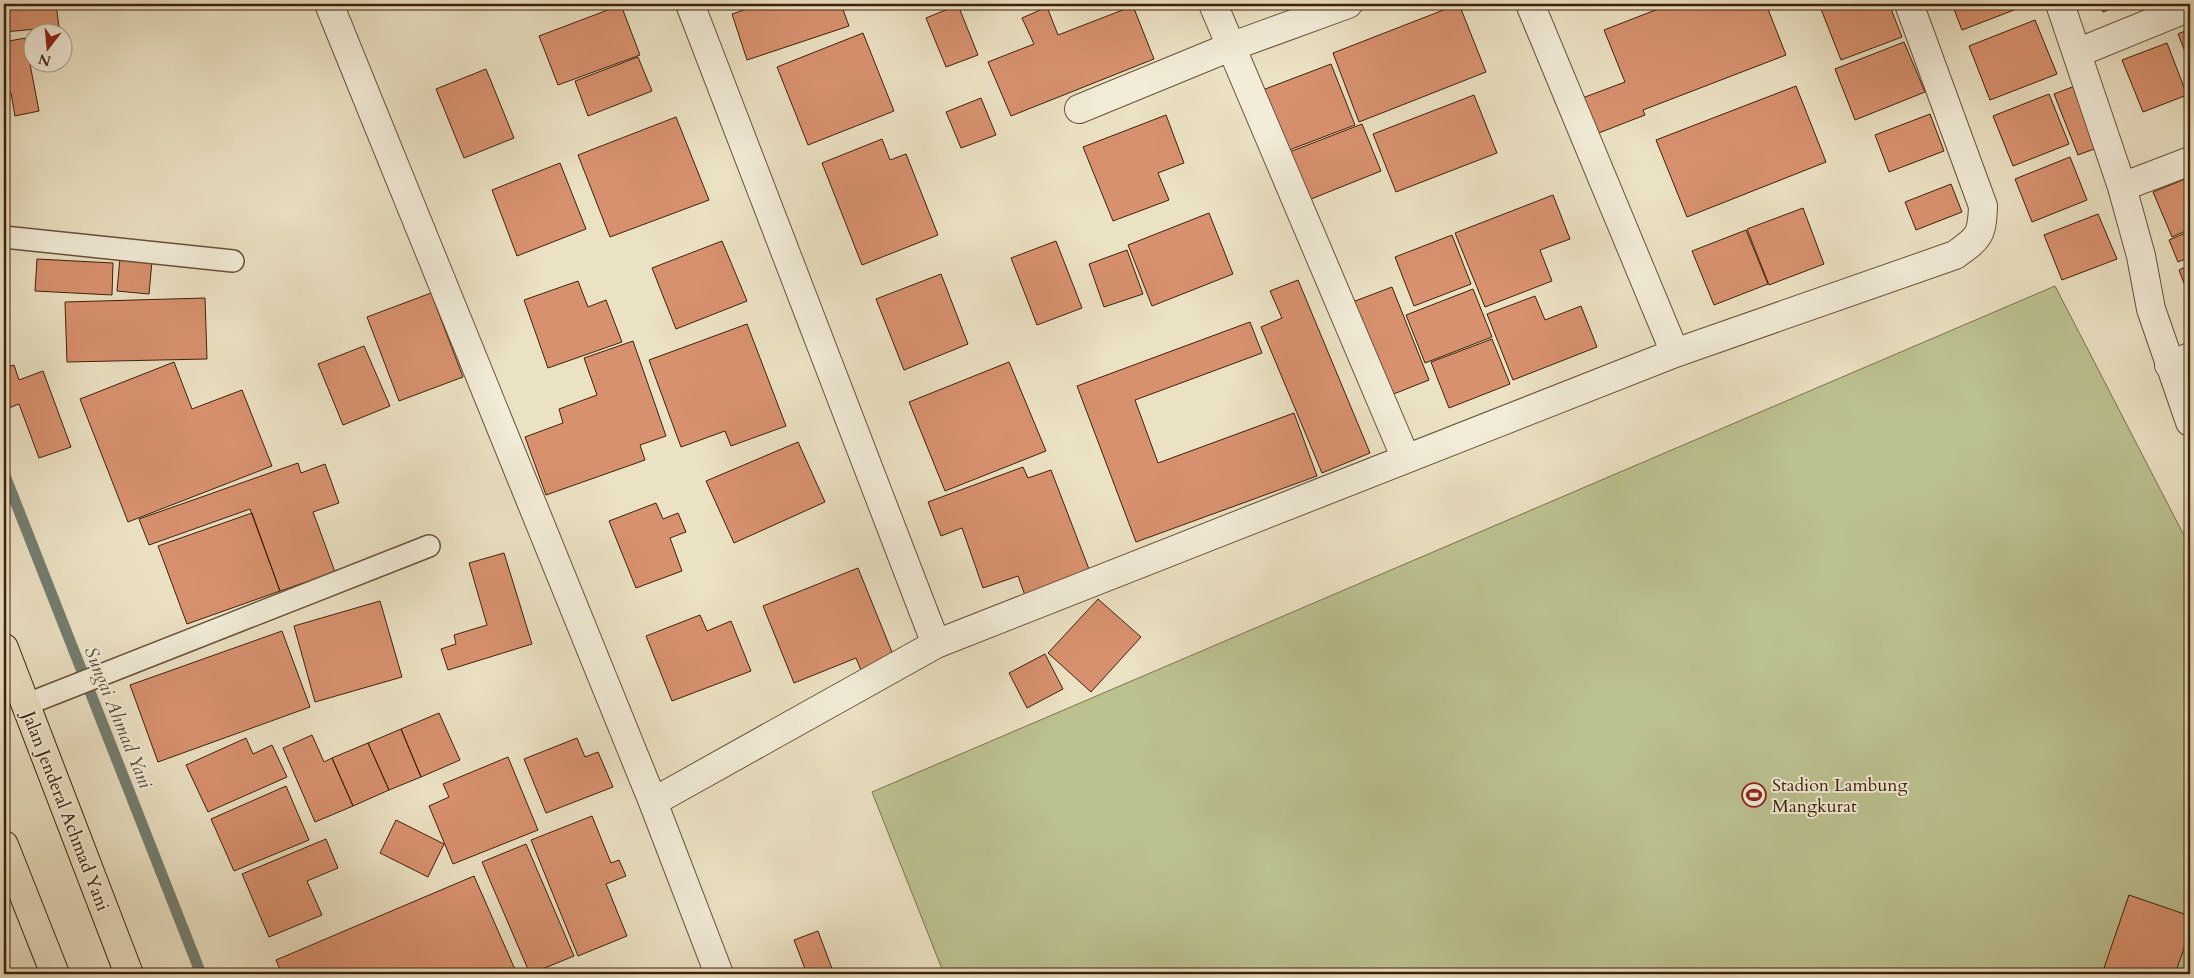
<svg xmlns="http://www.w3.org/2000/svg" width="2194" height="978" font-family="Cardo,serif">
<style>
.green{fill:#bcc190;stroke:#7d714c}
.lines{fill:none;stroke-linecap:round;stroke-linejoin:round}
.stream{stroke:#747f71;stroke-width:11}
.building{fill:#d8916f;stroke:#3e2109}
.service-casing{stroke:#695138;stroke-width:24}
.minor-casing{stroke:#695138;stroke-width:30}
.trunk-casing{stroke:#3e2109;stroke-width:30}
.service{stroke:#f2ecd8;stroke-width:21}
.minor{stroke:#f2ecd8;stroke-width:28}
.trunk{stroke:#ebe1c3;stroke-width:28}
.labels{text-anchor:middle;stroke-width:4;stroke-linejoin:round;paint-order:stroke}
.poi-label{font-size:18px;fill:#3e2109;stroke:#f2ecd8;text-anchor:start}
.street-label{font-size:18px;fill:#3e2109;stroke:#f2ecd8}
.water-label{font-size:19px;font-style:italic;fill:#59503d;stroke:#f2ecd8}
</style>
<rect width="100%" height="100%" fill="#ebe1c3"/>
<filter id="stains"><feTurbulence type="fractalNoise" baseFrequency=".004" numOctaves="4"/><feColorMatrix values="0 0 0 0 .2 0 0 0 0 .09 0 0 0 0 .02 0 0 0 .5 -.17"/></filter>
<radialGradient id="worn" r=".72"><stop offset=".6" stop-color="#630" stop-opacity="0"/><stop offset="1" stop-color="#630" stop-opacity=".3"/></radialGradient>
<path class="green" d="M2055,286L2190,547V961L2185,974H944L872,792Z"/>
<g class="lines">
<path class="stream" d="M4,473L201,974"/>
</g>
<path class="building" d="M4,4H56L59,27L4,32Z
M762,4H841L849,26L747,60L732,14Z
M1285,4H1333L1292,20Z
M1459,4L1486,72L1359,122L1333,53Z
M1671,4H1766L1786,55L1643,110L1645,115L1591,136L1577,100L1625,82L1604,30Z
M1819,4H1889L1902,37L1841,60Z
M1952,4H2026L2027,5L1962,30Z
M2099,4H2123L2103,12Z
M621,5L640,55L558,85L539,36Z
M958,5L978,55L946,67L926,18Z
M1133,6L1154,59L1011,116L988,62L1034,44L1022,18L1047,7L1058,35Z
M2035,20L2057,74L1990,100L1969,46Z
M2190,29V64L2178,34Z
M863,33L894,111L808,145L777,67Z
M25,38L39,111L15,116L11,93L4,94V42Z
M1904,42L1925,92L1855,120L1835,69Z
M2167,43L2187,95L2143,112L2122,60Z
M638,57L652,91L588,116L575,81Z
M1331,64L1355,125L1284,152L1260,91Z
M486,69L514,138L464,158L436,89Z
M2080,84L2105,145L2078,155L2054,94Z
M1796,86L1826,162L1687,217L1656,140Z
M2049,94L2069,144L2013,166L1993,116Z
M1474,95L1497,153L1396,192L1373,134Z
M981,98L996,135L961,148L946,112Z
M1930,114L1944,151L1889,172L1875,135Z
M1166,115L1184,163L1158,173L1169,200L1113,221L1083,147Z
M676,117L709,200L610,237L578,155Z
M1362,124L1381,171L1306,201L1287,153Z
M882,139L890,160L906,154L938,235L862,265L822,163Z
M2070,157L2087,200L2032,222L2015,179Z
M560,163L586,229L517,256L492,190Z
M2190,177V229L2172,237L2153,192Z
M1951,184L1962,212L1916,230L1905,202Z
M1553,195L1570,239L1540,250L1552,281L1485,307L1455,233Z
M1803,208L1824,264L1769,285L1747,229Z
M1209,213L1233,274L1152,306L1128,245Z
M2098,214L2117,259L2062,280L2044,235Z
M1746,230L1768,284L1714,305L1692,251Z
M2190,231V257L2178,262L2169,240Z
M1452,235L1471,284L1414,306L1395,257Z
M722,241L747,301L676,329L652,268Z
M1056,241L1082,308L1037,325L1011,258Z
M1127,250L1143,294L1104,307L1089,264Z
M120,258L152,261L149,294L117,291Z
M37,259L113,263L112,295L35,291Z
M2190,265V299L2179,270Z
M941,274L968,344L904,370L876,299Z
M1298,280L1370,453L1322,473L1261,327L1282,318L1270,291Z
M578,281L588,307L606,300L622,342L548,368L524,300Z
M1392,287L1429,380L1386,397L1350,303Z
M1473,289L1492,337L1425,363L1406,315Z
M431,293L463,377L399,401L367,317Z
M1535,296L1545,320L1581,306L1597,347L1513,380L1487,314Z
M205,298L207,359L67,362L65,302Z
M1250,322L1262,353L1135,400L1158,463L1294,413L1317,476L1136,542L1077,386Z
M747,324L786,426L731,446L725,431L681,447L649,360Z
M1492,339L1510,384L1449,408L1431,362Z
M633,341L666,436L640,445L645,460L546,495L525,437L563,423L559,409L597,395L584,358Z
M364,346L390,406L343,425L318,364Z
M174,362L192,409L242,390L272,466L128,522L80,399Z
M1009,362L1046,451L945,491L909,402Z
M14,365L19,380L43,371L71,447L39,458L19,404L4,410V368Z
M798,442L825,502L734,543L706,481Z
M298,463L301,473L325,464L339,503L313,512L335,572L280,591L250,509L149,545L139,519Z
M1023,467L1028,478L1051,470L1092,577L1027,601L1018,576L983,588L962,528L941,536L928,502Z
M656,503L663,519L678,513L686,532L670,538L682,571L636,588L609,521Z
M252,513L280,591L187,624L158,546Z
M504,553L532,644L448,670L441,649L456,644L454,635L487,625L469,563Z
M858,568L896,662L863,675L856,658L794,683L763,606Z
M1098,599L1141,637L1091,692L1048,653Z
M380,601L402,677L315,702L294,626Z
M700,615L707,631L731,621L751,671L672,701L646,636Z
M282,631L310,707L158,762L130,685Z
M1045,654L1063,689L1027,708L1009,673Z
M439,713L460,760L421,777L401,729Z
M401,729L421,777L389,790L368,743Z
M312,735L324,762L332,758L353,806L315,822L283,748Z
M246,738L253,754L272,745L287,777L208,812L186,765Z
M577,738L585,757L598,752L613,787L546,813L524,759Z
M368,743L389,790L353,806L332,758Z
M508,757L538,830L453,864L429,806L449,797L443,784Z
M286,786L309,840L234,871L211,819Z
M592,816L611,863L619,860L626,876L606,884L627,936L578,956L531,840Z
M396,820L444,844L428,877L380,853Z
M326,839L338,868L307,881L322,915L269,937L242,874Z
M526,844L574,956L530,974L482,862Z
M474,876L517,974H282L276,960Z
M2129,895L2190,916V931L2175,974H2102Z
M818,931L834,974H807L794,940Z"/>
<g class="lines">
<g class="service-casing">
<path id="service" d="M4,237L233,261
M25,705L429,546"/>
</g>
<g class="minor-casing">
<path id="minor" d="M329,4L653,802L719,974
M690,4L936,644
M1213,4L1406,459
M1530,4L1675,353
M2060,4L2122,187L2141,256L2151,309L2190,422
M2077,53L2190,7
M1079,109L1230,47L1348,4
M2122,187L2190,161
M2169,365L2190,357
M653,802L936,644L1675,353L1955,255C1979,238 1982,236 1983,206L1909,4"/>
</g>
<g class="trunk-casing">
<path id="trunk" d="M4,648L129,974
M4,845L55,974"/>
</g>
<use href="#service" class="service"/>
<use href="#minor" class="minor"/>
<use href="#trunk" class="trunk"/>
</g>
<defs>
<g id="stadium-ring" transform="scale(1.25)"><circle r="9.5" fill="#f2ecd8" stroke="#8f2418" stroke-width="1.5"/><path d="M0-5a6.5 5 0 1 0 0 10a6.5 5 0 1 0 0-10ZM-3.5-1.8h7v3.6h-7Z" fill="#8f2418"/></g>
</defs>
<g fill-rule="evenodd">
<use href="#stadium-ring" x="1754" y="795"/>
</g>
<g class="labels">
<g class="poi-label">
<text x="1772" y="791">Stadion Lambung<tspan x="1772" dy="21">Mangkurat</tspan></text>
</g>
<g class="street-label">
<text transform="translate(66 811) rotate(69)" y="6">Jalan Jenderal Achmad Yani</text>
</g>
<g class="water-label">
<text transform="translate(119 717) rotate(68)" y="7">Sungai Ahmad Yani</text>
</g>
</g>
<rect width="2194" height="978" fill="none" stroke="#ebe1c3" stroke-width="20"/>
<rect x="5" y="5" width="2184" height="968" fill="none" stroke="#3e2109" stroke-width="2.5"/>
<rect x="10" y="10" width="2174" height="958" fill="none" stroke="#3e2109"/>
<g transform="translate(48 48) rotate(196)"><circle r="24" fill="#f2ecd8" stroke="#aa9b85"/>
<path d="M0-4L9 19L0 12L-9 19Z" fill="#8f2418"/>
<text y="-8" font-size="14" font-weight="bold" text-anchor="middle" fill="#3e2109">N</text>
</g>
<rect width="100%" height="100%" filter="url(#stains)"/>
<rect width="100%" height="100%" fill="url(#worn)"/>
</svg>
